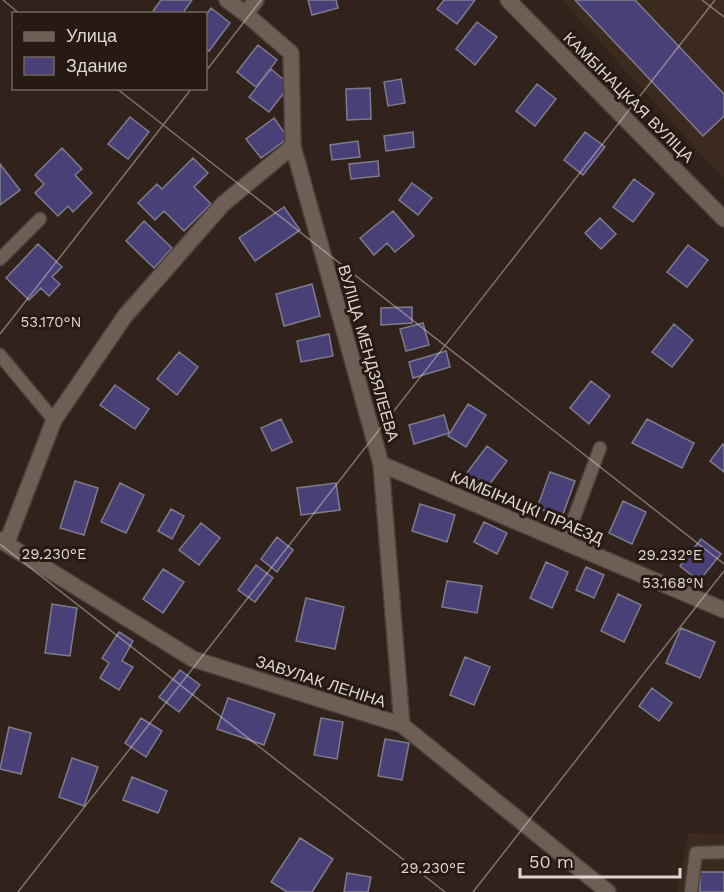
<svg xmlns="http://www.w3.org/2000/svg" width="724" height="892" font-family="'Work Sans',sans-serif">
<style>
.built{fill:#3d2a1e}
.building{fill:#494077;stroke:#7d7c8d;stroke-width:1.5}
.lines{fill:none;stroke-linecap:round;stroke-linejoin:round}
.service-casing{stroke:#4c413b;stroke-width:15}
.minor-casing{stroke:#4c413b;stroke-width:18}
.tertiary-casing{stroke:#4c413b;stroke-width:18}
.service{stroke:#6e5e55;stroke-width:12}
.minor{stroke:#6e5e55;stroke-width:15}
.tertiary{stroke:#6e5e55;stroke-width:15}
.ticks{fill:none;stroke:#dfd6d1;stroke-width:1.5;stroke-opacity:0.45}
.labels{text-anchor:middle;stroke-width:6;stroke-linejoin:round;paint-order:stroke}
.street-label{font-size:16px;fill:#dfd6d1;stroke:#271a12}
.ticks-label{font-size:15px;text-anchor:middle;fill:#dfd6d1;stroke:#271a12;stroke-width:6;stroke-linejoin:round;paint-order:stroke}
</style>
<rect width="100%" height="100%" fill="#31231b"/>
<path class="built" d="M562,0H724V178L710,164Z
M688,833L724,834V892H677Z"/>
<path class="building" d="M161,0H192L182,14H156L153,11Z
M308,0H336L338,8L312,15Z
M444,0H475L457,24L437,9Z
M575,0H635L724,94V116L703,136Z
M211,8L230,23L209,51L206,48V15Z
M477,22L497,37L475,65L456,49Z
M258,45L277,60L256,87L237,72Z
M271,69L290,85L269,112L249,97Z
M401,79L405,103L388,106L384,82Z
M537,84L556,99L535,126L516,111Z
M370,88L371,119L347,120L346,89Z
M130,117L149,132L128,159L108,144Z
M274,118L288,138L261,158L246,139Z
M413,132L414,147L386,151L384,136Z
M585,132L605,147L583,175L564,160Z
M358,141L360,157L332,160L330,145Z
M62,148L82,169L75,175L92,193L73,212L68,206L58,216L35,193L44,184L35,175Z
M193,158L208,173L194,187L211,204L184,231L164,211L155,220L138,203L157,184L162,189Z
M378,161L379,176L351,179L349,164Z
M0,164L20,190L0,205Z
M634,179L654,194L633,222L613,207Z
M412,183L432,198L418,215L399,200Z
M284,207L300,230L255,261L239,238Z
M393,211L414,236L395,252L387,243L374,255L360,238Z
M600,218L616,234L601,249L585,233Z
M144,221L172,248L154,268L126,241Z
M38,244L62,267L52,277L60,284L49,296L41,288L29,300L6,278Z
M688,245L708,260L687,287L667,272Z
M312,284L320,316L284,326L276,294Z
M412,307V323L381,325V308Z
M423,323L429,345L406,351L400,329Z
M674,324L693,340L672,367L652,352Z
M329,334L333,356L301,362L297,341Z
M446,351L450,367L413,378L409,362Z
M179,352L198,367L177,395L157,379Z
M591,381L610,396L589,424L570,408Z
M115,385L149,409L135,429L100,405Z
M468,404L486,415L466,447L448,436Z
M444,415L449,433L414,444L409,425Z
M281,419L292,442L272,451L261,428Z
M647,419L694,443L682,468L632,443Z
M723,444L724,445V472L710,461Z
M487,446L507,461L486,489L466,474Z
M550,472L575,481L562,517L537,508Z
M75,481L98,488L84,535L60,528Z
M120,483L144,495L126,533L101,522Z
M336,483L340,510L301,515L297,488Z
M623,501L646,512L632,544L609,533Z
M420,504L455,515L447,542L412,531Z
M171,509L184,516L172,539L158,531Z
M484,522L507,533L497,554L474,542Z
M201,523L220,538L199,565L179,550Z
M277,537L293,550L277,572L261,559Z
M701,539L721,554L699,581L680,566Z
M546,562L568,572L552,608L530,598Z
M256,565L273,578L255,602L238,590Z
M586,567L604,575L594,598L576,590Z
M163,569L184,582L163,613L143,599Z
M447,581L482,586L477,613L442,607Z
M618,594L641,605L624,642L601,631Z
M306,598L344,607L335,649L296,641Z
M52,604L77,608L70,656L45,653Z
M681,628L715,642L700,678L666,663Z
M119,632L133,641L122,661L133,667L119,690L100,678L109,663L102,658Z
M465,657L490,667L474,705L450,695Z
M180,670L200,685L179,712L159,697Z
M652,688L672,703L659,721L639,706Z
M228,698L275,714L264,745L217,729Z
M141,718L162,731L146,757L125,743Z
M321,718L343,722L337,759L314,755Z
M9,727L31,733L21,774L0,769Z
M385,739L409,743L402,780L378,776Z
M72,758L98,767L84,806L59,797Z
M132,777L167,791L158,813L123,800Z
M300,838L333,859L312,892H287L271,882Z
M700,872H724V892H700Z
M347,873L371,877L368,892H344Z"/>
<g class="lines">
<g class="service-casing">
<path id="service" d="M0,259L40,219
M0,355L54,420
M565,542L600,448
M691,892L696,853L724,852"/>
</g>
<g class="minor-casing">
<path id="minor" d="M227,0L246,14
M256,0L246,14L291,53L293,146L381,464L402,725
M381,464L724,610
M0,540L193,659L402,725L608,892
M7,542L54,420L125,316L223,204L293,146"/>
</g>
<g class="tertiary-casing">
<path id="tertiary" d="M508,0L724,219"/>
</g>
<use href="#service" class="service"/>
<use href="#minor" class="minor"/>
<use href="#tertiary" class="tertiary"/>
</g>
<path class="ticks" d="M3,0L20,14M702,0L724,17M206,71L261,0M116,88L724,564M0,334L192,88M0,544L445,892M18,892L715,0M473,892L724,571"/>
<g class="labels">
<g class="street-label">
<text transform="translate(629 97) rotate(45)" y="6">КАМБІНАЦКАЯ ВУЛІЦА</text>
<text transform="translate(369 353) rotate(74)" y="6">ВУЛІЦА МЕНДЗЯЛЕЕВА</text>
<text transform="translate(527 507) rotate(23)" y="6">КАМБІНАЦКІ ПРАЕЗД</text>
<text transform="translate(321 681) rotate(18)" y="6">ЗАВУЛАК ЛЕНІНА</text>
</g>
</g>
<g class="ticks-label">
<text x="51" y="327">53.170°N</text>
<text x="54" y="559">29.230°E</text>
<text x="670" y="560">29.232°E</text>
<text x="673" y="588">53.168°N</text>
<text x="433" y="873">29.230°E</text>
</g>
<rect x="12" y="12" width="195" height="78" fill="#271a12" stroke="#71655e" stroke-width="1.5"/>
<rect x="24" y="32" width="30" height="9" fill="#6e5e55" stroke="#71655e" stroke-width="1.5"/>
<text x="66" y="42" font-size="18" fill="#dfd6d1">Улица</text>
<rect x="24" y="57" width="30" height="18" fill="#494077" stroke="#71655e" stroke-width="1.5"/>
<text x="66" y="72" font-size="18" fill="#dfd6d1">Здание</text>
<path d="M520 868v9h160v-9" fill="none" stroke="#dfd6d1" stroke-width="3"/>
<text x="529" y="868" font-size="18" fill="#dfd6d1" stroke="#271a12" stroke-width="4.5" paint-order="stroke">50 m</text>
</svg>
